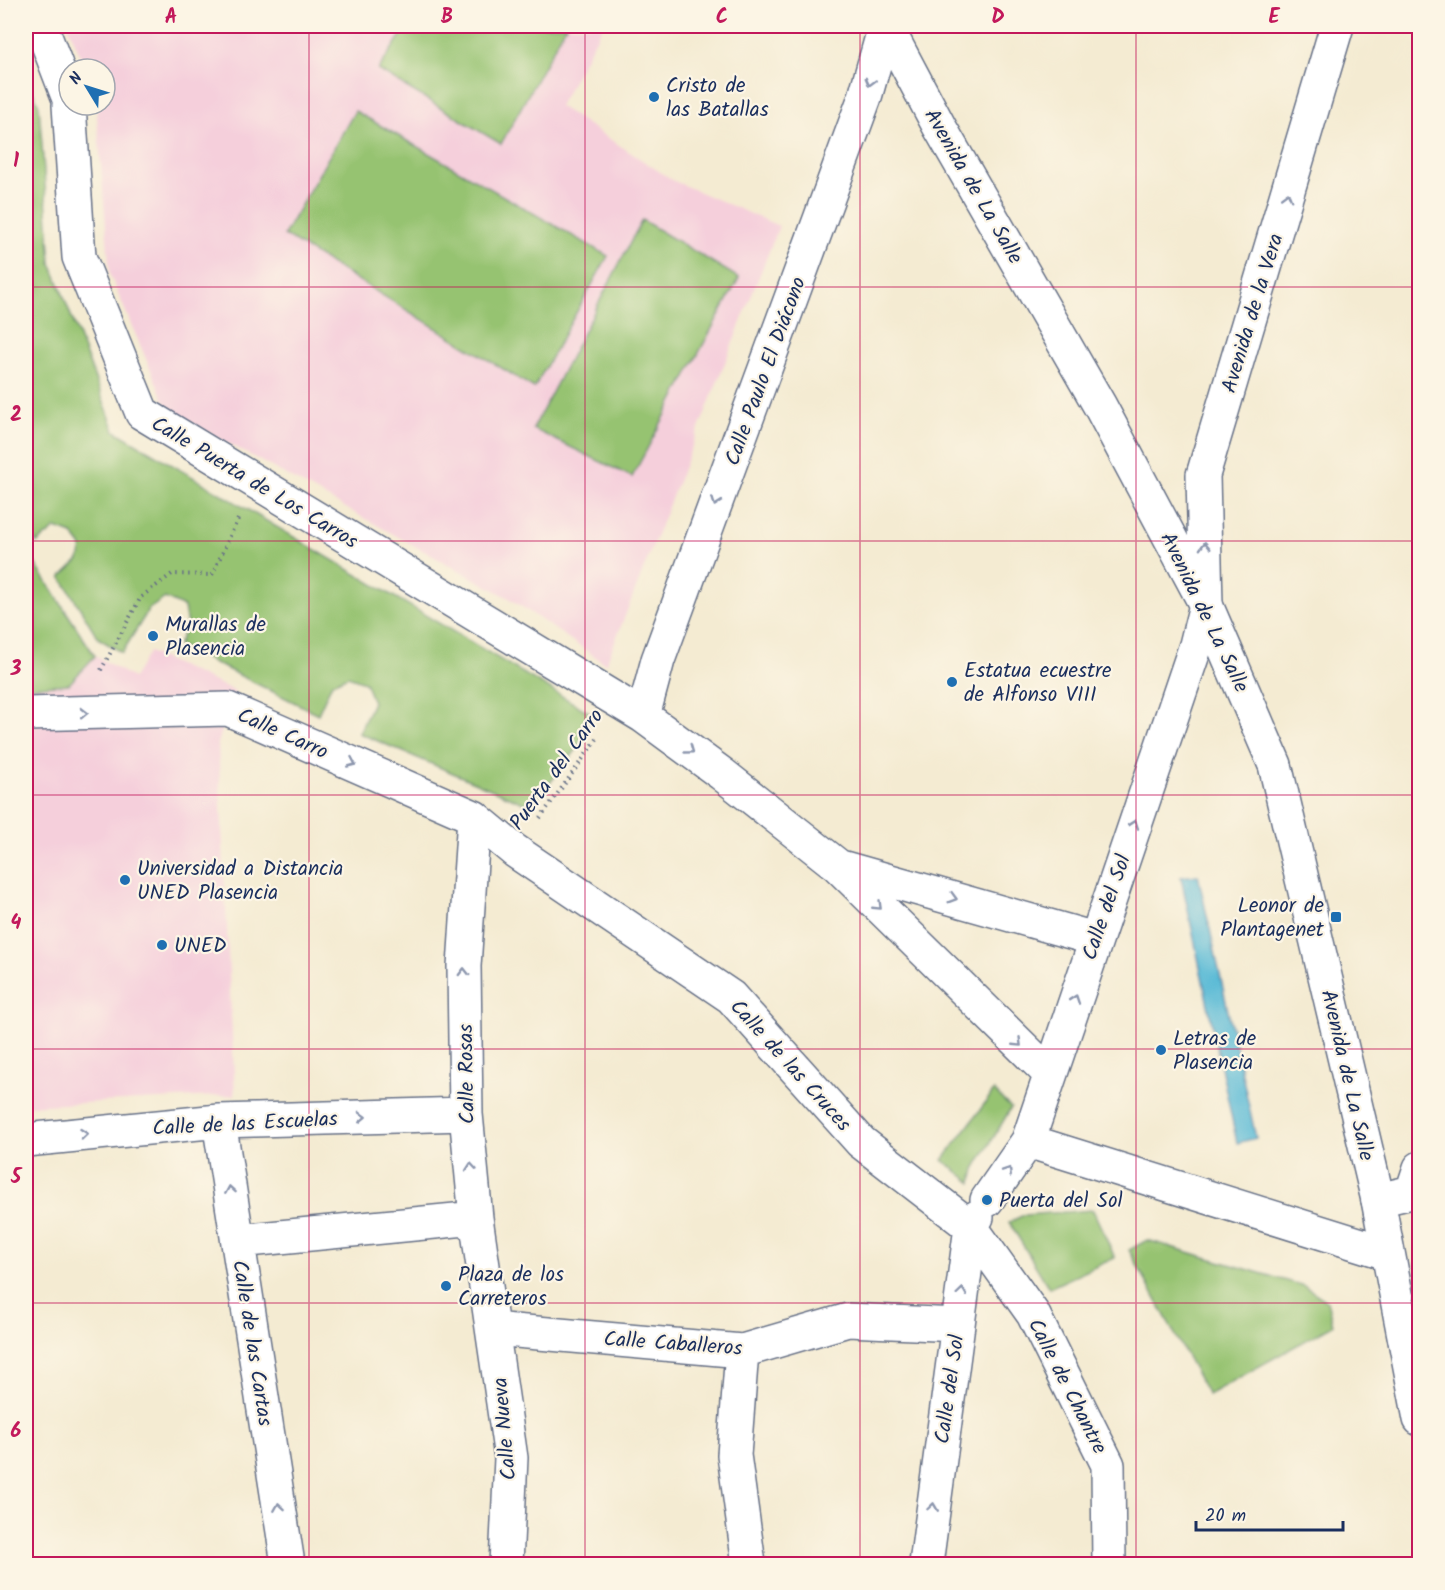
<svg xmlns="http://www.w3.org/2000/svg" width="1445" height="1590" font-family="Kalam,sans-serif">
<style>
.built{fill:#f5cfdb}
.green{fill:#96c371;stroke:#587968;stroke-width:1.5}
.water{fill:#58bad6;stroke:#3a749a;stroke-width:1.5}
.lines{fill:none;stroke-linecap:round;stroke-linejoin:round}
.street-casing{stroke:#677187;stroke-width:36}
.secondary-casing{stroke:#677187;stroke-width:36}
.path{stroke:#677187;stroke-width:4;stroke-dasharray:1.5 4.5;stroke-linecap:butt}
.street{stroke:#fff;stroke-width:33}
.secondary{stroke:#fff;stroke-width:33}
.oneway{stroke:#8d97ae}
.grid{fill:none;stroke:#c2185b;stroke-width:1.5;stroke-opacity:0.55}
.poi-dot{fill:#1f6fb2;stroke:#fcf5e5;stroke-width:2}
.labels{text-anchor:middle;stroke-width:4.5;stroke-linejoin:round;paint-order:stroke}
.poi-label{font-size:21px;fill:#1b2f5e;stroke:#fcf5e5;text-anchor:start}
.street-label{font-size:21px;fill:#1b2f5e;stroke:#fcf5e5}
.neatline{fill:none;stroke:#c2185b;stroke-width:2}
.grid-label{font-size:20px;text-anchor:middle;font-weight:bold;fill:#c2185b}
</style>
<rect width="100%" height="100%" fill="#fcf5e5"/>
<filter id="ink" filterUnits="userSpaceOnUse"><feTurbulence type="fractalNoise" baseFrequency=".0167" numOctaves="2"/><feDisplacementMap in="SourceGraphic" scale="12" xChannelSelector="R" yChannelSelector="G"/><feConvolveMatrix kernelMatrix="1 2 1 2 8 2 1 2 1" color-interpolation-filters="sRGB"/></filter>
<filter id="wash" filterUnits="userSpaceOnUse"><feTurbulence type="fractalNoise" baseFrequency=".008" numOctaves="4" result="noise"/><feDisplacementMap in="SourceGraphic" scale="24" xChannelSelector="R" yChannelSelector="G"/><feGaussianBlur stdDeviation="1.35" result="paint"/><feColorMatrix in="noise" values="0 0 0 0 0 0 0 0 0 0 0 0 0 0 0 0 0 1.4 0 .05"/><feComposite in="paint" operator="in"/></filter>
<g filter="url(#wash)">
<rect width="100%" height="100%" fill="#f4ebd2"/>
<path class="built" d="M68,26H603L559,106L674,181L779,226L606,664L509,598L168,410L110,275L96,105H105V69H86Z
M26,550L96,656L133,678L149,652L235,691L218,743L235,1095L26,1106Z"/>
<path class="green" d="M407,26H566L501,144L378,70Z
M26,76L39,106L51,263L115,431L592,714L577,749L537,799L528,805L359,733L373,702L365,682L348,676L332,683L318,714L178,645L187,625L184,607L165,598L149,609L122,653L98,638L61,577L79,560L82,547L72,534L56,528L37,543L26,524Z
M355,111L608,256L534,388L284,235Z
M642,220L739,278L632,477L533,429Z
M26,550L95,656L69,684L28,687Z
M994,1091L1011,1108L975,1169L972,1183L943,1160Z
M1093,1210L1115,1258L1049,1288L1009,1222L1024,1215Z
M1147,1240L1304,1286L1327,1301L1333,1325L1208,1395L1129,1250Z"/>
<path class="water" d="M1198,875L1256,1138L1237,1143L1181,877Z"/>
</g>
<g filter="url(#ink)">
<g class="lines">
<g class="street-casing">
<path id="street" d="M41,26L69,99
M69,105L79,257L142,413L643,716L722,774L837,865L1050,1074
M26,714L228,709L474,817L515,851L731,997L861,1142L971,1227L1033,1314L1108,1465L1109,1564
M643,716L658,660L865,97L885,26
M474,817L464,966L466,1114L476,1218L511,1458L506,1564
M841,867L1095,939
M219,1121L288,1564
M26,1140L219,1121L466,1114
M1028,1141L1387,1253
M987,1200L1028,1141L1196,645L1206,605L1203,475L1337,26
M1378,1200L1412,1192L1420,1168
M238,1241L476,1218
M493,1329L742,1351L848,1320L958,1325
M742,1351L734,1455L749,1564
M926,1564L971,1227L977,1217"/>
</g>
<g class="secondary-casing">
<path id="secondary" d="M886,26L939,126L1100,406L1206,605L1275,765L1378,1200L1420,1419"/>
</g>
<path class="path" d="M101,670L141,597L172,574L212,575L238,519
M540,818L597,739"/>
<use href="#street" class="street"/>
<use href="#secondary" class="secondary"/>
</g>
<defs><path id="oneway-chevron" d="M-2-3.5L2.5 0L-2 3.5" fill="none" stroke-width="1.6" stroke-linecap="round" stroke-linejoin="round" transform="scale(1.5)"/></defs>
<g class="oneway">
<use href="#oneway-chevron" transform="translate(870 82) rotate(105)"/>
<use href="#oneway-chevron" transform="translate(1287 196) rotate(-74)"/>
<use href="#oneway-chevron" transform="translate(716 502) rotate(110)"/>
<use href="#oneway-chevron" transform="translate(1205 546) rotate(-92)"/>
<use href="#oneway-chevron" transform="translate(84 713) rotate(-1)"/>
<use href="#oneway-chevron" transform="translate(690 750) rotate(36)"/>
<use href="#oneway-chevron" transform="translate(352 763) rotate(24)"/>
<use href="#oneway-chevron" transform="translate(1134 824) rotate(-71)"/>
<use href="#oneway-chevron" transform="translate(953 898) rotate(16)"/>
<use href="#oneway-chevron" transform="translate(878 906) rotate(44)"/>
<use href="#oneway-chevron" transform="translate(464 972) rotate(-90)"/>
<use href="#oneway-chevron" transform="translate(1075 999) rotate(-71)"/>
<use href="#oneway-chevron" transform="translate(1018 1043) rotate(44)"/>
<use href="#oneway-chevron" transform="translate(362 1117) rotate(-2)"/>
<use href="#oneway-chevron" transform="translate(84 1134) rotate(-6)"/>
<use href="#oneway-chevron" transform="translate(471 1167) rotate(-95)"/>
<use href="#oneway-chevron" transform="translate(1008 1171) rotate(-56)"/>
<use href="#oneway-chevron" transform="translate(230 1190) rotate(-99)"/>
<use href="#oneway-chevron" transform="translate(962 1292) rotate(-82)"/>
<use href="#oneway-chevron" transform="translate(279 1507) rotate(-99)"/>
<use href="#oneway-chevron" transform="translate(933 1507) rotate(-82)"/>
</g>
</g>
<path class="grid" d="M309,26V1564M585,26V1564M860,26V1564M1136,26V1564M26,287H1420M26,541H1420M26,795H1420M26,1049H1420M26,1303H1420"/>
<g class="poi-dot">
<circle cx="654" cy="97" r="6"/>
<circle cx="153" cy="636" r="6"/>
<circle cx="952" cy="682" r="6"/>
<circle cx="125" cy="880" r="6"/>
<rect x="1330" y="911" width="12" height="12" rx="3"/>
<circle cx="162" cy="945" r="6"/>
<circle cx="1161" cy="1050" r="6"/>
<circle cx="987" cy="1200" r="6"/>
<circle cx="446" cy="1286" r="6"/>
</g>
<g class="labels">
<g class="poi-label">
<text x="666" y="92">Cristo de<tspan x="666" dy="24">las Batallas</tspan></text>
<text x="165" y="631">Murallas de<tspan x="165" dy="24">Plasencia</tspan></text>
<text x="964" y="677">Estatua ecuestre<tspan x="964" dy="24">de Alfonso VIII</tspan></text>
<text x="137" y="875">Universidad a Distancia<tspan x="137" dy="24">UNED Plasencia</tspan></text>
<text x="1324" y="912" text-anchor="end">Leonor de<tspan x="1324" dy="24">Plantagenet</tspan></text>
<text x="174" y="952">UNED</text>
<text x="1173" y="1045">Letras de<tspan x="1173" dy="24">Plasencia</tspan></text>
<text x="999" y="1207">Puerta del Sol</text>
<text x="458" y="1281">Plaza de los<tspan x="458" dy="24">Carreteros</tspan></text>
</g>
<g class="street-label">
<text transform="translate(974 186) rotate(60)" y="7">Avenida de La Salle</text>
<text transform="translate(1252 313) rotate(-73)" y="7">Avenida de la Vera</text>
<text transform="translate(765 371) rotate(-70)" y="7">Calle Paulo El Diácono</text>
<text transform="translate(255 482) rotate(31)" y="7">Calle Puerta de Los Carros</text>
<text transform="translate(1205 612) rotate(64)" y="7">Avenida de La Salle</text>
<text transform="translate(283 733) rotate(24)" y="7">Calle Carro</text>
<text transform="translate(556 769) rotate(-54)" y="7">Puerta del Carro</text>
<text transform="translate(1106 907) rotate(-71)" y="7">Calle del Sol</text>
<text transform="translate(791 1065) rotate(48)" y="7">Calle de las Cruces</text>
<text transform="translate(466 1074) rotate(-91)" y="7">Calle Rosas</text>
<text transform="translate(1348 1075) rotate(77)" y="7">Avenida de La Salle</text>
<text transform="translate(245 1123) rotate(-3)" y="7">Calle de las Escuelas</text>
<text transform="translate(253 1343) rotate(81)" y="7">Calle de las Cartas</text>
<text transform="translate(673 1343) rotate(4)" y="7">Calle Caballeros</text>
<text transform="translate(1068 1386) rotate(63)" y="7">Calle de Chantre</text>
<text transform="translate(949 1389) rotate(-82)" y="7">Calle del Sol</text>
<text transform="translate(504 1429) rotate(-95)" y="7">Calle Nueva</text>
</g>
</g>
<rect width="1445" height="1590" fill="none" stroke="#fcf5e5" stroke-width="66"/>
<g transform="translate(87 87) rotate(308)"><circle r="28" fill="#fcf5e5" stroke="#a2a6af" stroke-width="1.5"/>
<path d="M0-4.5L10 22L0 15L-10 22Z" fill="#1f6fb2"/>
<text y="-9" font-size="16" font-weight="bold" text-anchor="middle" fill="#1b2f5e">N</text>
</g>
<path d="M1196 1521v9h147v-9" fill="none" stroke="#1b2f5e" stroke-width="3"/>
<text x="1205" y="1521" font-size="18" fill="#1b2f5e" stroke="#fcf5e5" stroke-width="4.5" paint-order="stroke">20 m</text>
<rect x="33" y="33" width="1379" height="1524" class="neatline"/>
<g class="grid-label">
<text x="171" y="23">A</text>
<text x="447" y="23">B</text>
<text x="722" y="23">C</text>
<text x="998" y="23">D</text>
<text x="1274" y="23">E</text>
<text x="16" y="167">1</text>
<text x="16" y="421">2</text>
<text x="16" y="675">3</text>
<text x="16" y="929">4</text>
<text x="16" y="1183">5</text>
<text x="16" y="1437">6</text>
</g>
</svg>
